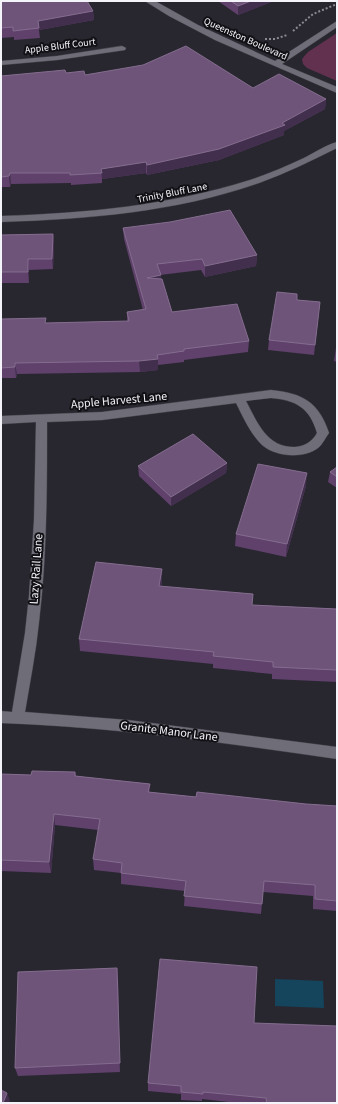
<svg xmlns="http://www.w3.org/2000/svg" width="338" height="1104" font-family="'Source Sans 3',sans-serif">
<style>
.green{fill:#62314f}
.water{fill:#15445d}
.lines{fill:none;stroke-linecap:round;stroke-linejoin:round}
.minor-casing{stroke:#43424a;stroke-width:1}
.path{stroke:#8a8a92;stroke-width:2;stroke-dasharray:2 2;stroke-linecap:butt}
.minor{fill:#6f6e78;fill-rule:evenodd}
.wall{fill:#5f416b}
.shaded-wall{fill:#422f4d}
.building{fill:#6f547a;stroke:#846d8e}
.labels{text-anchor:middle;stroke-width:4;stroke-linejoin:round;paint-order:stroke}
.far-street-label{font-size:10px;fill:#f3f3f9;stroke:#111115}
.street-label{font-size:12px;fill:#f3f3f9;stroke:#111115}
</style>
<rect width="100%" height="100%" fill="#282730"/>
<path class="green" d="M337,33V81L307,68L303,64L302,59L308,52Z"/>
<path class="water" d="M275,979L323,981L324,1008L275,1006Z"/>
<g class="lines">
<g class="minor-casing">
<path id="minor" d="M145,1H155L198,25L275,61L337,21V27L282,64L337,87V93L215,40L169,16Z
M122,46L126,48L125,50L57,60L1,65V61L57,56Z
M337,142V148C311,161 286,173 259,183C176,212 89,219 1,222V216C88,213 166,206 250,180C268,174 287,166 304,158C314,153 326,145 337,142Z
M271,390C302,393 319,402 329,433C325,438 323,444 318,448C303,459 276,457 262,445C250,433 243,417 236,403L102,420L47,422C47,489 47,556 39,622C36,652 30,682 25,712L128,720L337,747V759C225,743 114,727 1,723V711L12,712L25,633L29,596L34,520L36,422L1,424V416L102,412ZM271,398C296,400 310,408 317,433C312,442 305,446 295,447C267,448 257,422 246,401Z"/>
</g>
<path class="path" d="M293,31L313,14L337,4
M265,39H275L287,35"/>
<use href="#minor" class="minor"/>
</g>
<path class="wall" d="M1,1L93,11L94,20L39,30L40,38L14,40V37L1,38Z
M218,1H271V2L238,15Z
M66,73L85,75L253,88L326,99L325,109L284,131V135L219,160L147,175L146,173L102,179V183L71,185V183L11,184L10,187H1V76Z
M123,228L257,255L256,266L205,277L201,270L160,275L161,279L172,312L249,341L248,352L184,360V362L158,365V370L140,372L17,374L16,378H1V319L46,323L127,321V312L143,310L124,239Z
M53,234L54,244L53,269L29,270V283H1V235Z
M297,300L320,302L314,355L268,350L269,340Z
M337,347V362L334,361L336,348Z
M227,463L226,473L171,506L139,476L138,466Z
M337,467V488L328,482L330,472Z
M306,486L286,557L235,546L236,534Z
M162,569V581L161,586L252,605L337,609V682L272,679V674L213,668V664L80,651L79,639Z
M75,772L76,776L150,784V792L196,797L337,806V911L313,909V896L263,892L261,914L184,906L185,891L121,884V873L94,870L93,859L98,830L55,825L51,873L1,871V774L31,775Z
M118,977L120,1072L18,1076L15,1068Z
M254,1023L337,1103H237L202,1099V1101L181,1100V1094L148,1091V1083Z"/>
<path class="shaded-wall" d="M251,1H271V2L238,15V6Z
M93,11L94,20L39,30L38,21Z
M326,99L325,109L284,131V135L219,160L147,175V165Z
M146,162V173L102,179L101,169Z
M10,173L11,184L10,187L9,176Z
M53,234L54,244L53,269L52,259Z
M257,255L256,266L205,277V266Z
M28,259L29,270V283L28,272Z
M161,275V286L147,278Z
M158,359V370L140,372L139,361Z
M15,363L17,374L16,378L15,367Z
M227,463L226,473L171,506V497Z
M307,473L306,486L286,557L287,544Z
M162,569V581L159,598V586Z
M150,784V795L148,792Z
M54,814L55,825L51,873L49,862Z
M117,968L118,977L120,1072V1063Z
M7,1093L10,1101L9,1103H3Z"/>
<path class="building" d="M1,1H87L93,11L38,21L39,28L13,31V27L1,28Z
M231,1H251L238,6Z
M186,46L253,88L279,74L326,99L282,123L285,125L219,149L147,165L146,162L101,169L102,173L70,175V173H10L9,176L1,177V76L65,70L66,73L84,71L85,75L143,65Z
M230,210L257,255L205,266L202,259L157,264L161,275L147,278L162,279L172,312L237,304L249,341L184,349V351L157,355L158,359L139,361L15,363V367L1,368V319L46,318L45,323L129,321L127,312L146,309L123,228L170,222Z
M53,234L52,259H28V272H1V235Z
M277,292L297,294V300L320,302L315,345L269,340Z
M193,434L227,463L171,497L138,466Z
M258,464L307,473L287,544L236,534Z
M337,467V477L330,472Z
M96,562L162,569L159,586L253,594L252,605L337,609V670L273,667V662L213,656L214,652L79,639Z
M32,771L75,772V776L150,784L148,792L196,797L197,792L306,804L337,806V901L315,899V885L264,881L262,904L184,896L186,881L121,873L122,863L93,859L100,819L54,814L49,862L1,860V774L31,775Z
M160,959L257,967L254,1023L337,1026V1103H267L266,1098L203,1092V1094L181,1092V1086L148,1083Z
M117,968L120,1063L15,1068L18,972Z
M1,1090L7,1093L3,1103H1Z"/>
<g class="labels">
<g class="far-street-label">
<text transform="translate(246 38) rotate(24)" y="4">Queenston Boulevard</text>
<text transform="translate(60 45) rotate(-7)" y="4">Apple Bluff Court</text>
<text transform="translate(172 192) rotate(-11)" y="4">Trinity Bluff Lane</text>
</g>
<g class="street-label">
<text transform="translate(119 400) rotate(-5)" y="4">Apple Harvest Lane</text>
<text transform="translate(36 569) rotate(-86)" y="4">Lazy Rail Lane</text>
<text transform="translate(169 731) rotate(7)" y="4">Granite Manor Lane</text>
</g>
</g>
<rect width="338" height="1104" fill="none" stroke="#f3f3f9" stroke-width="4"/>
</svg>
